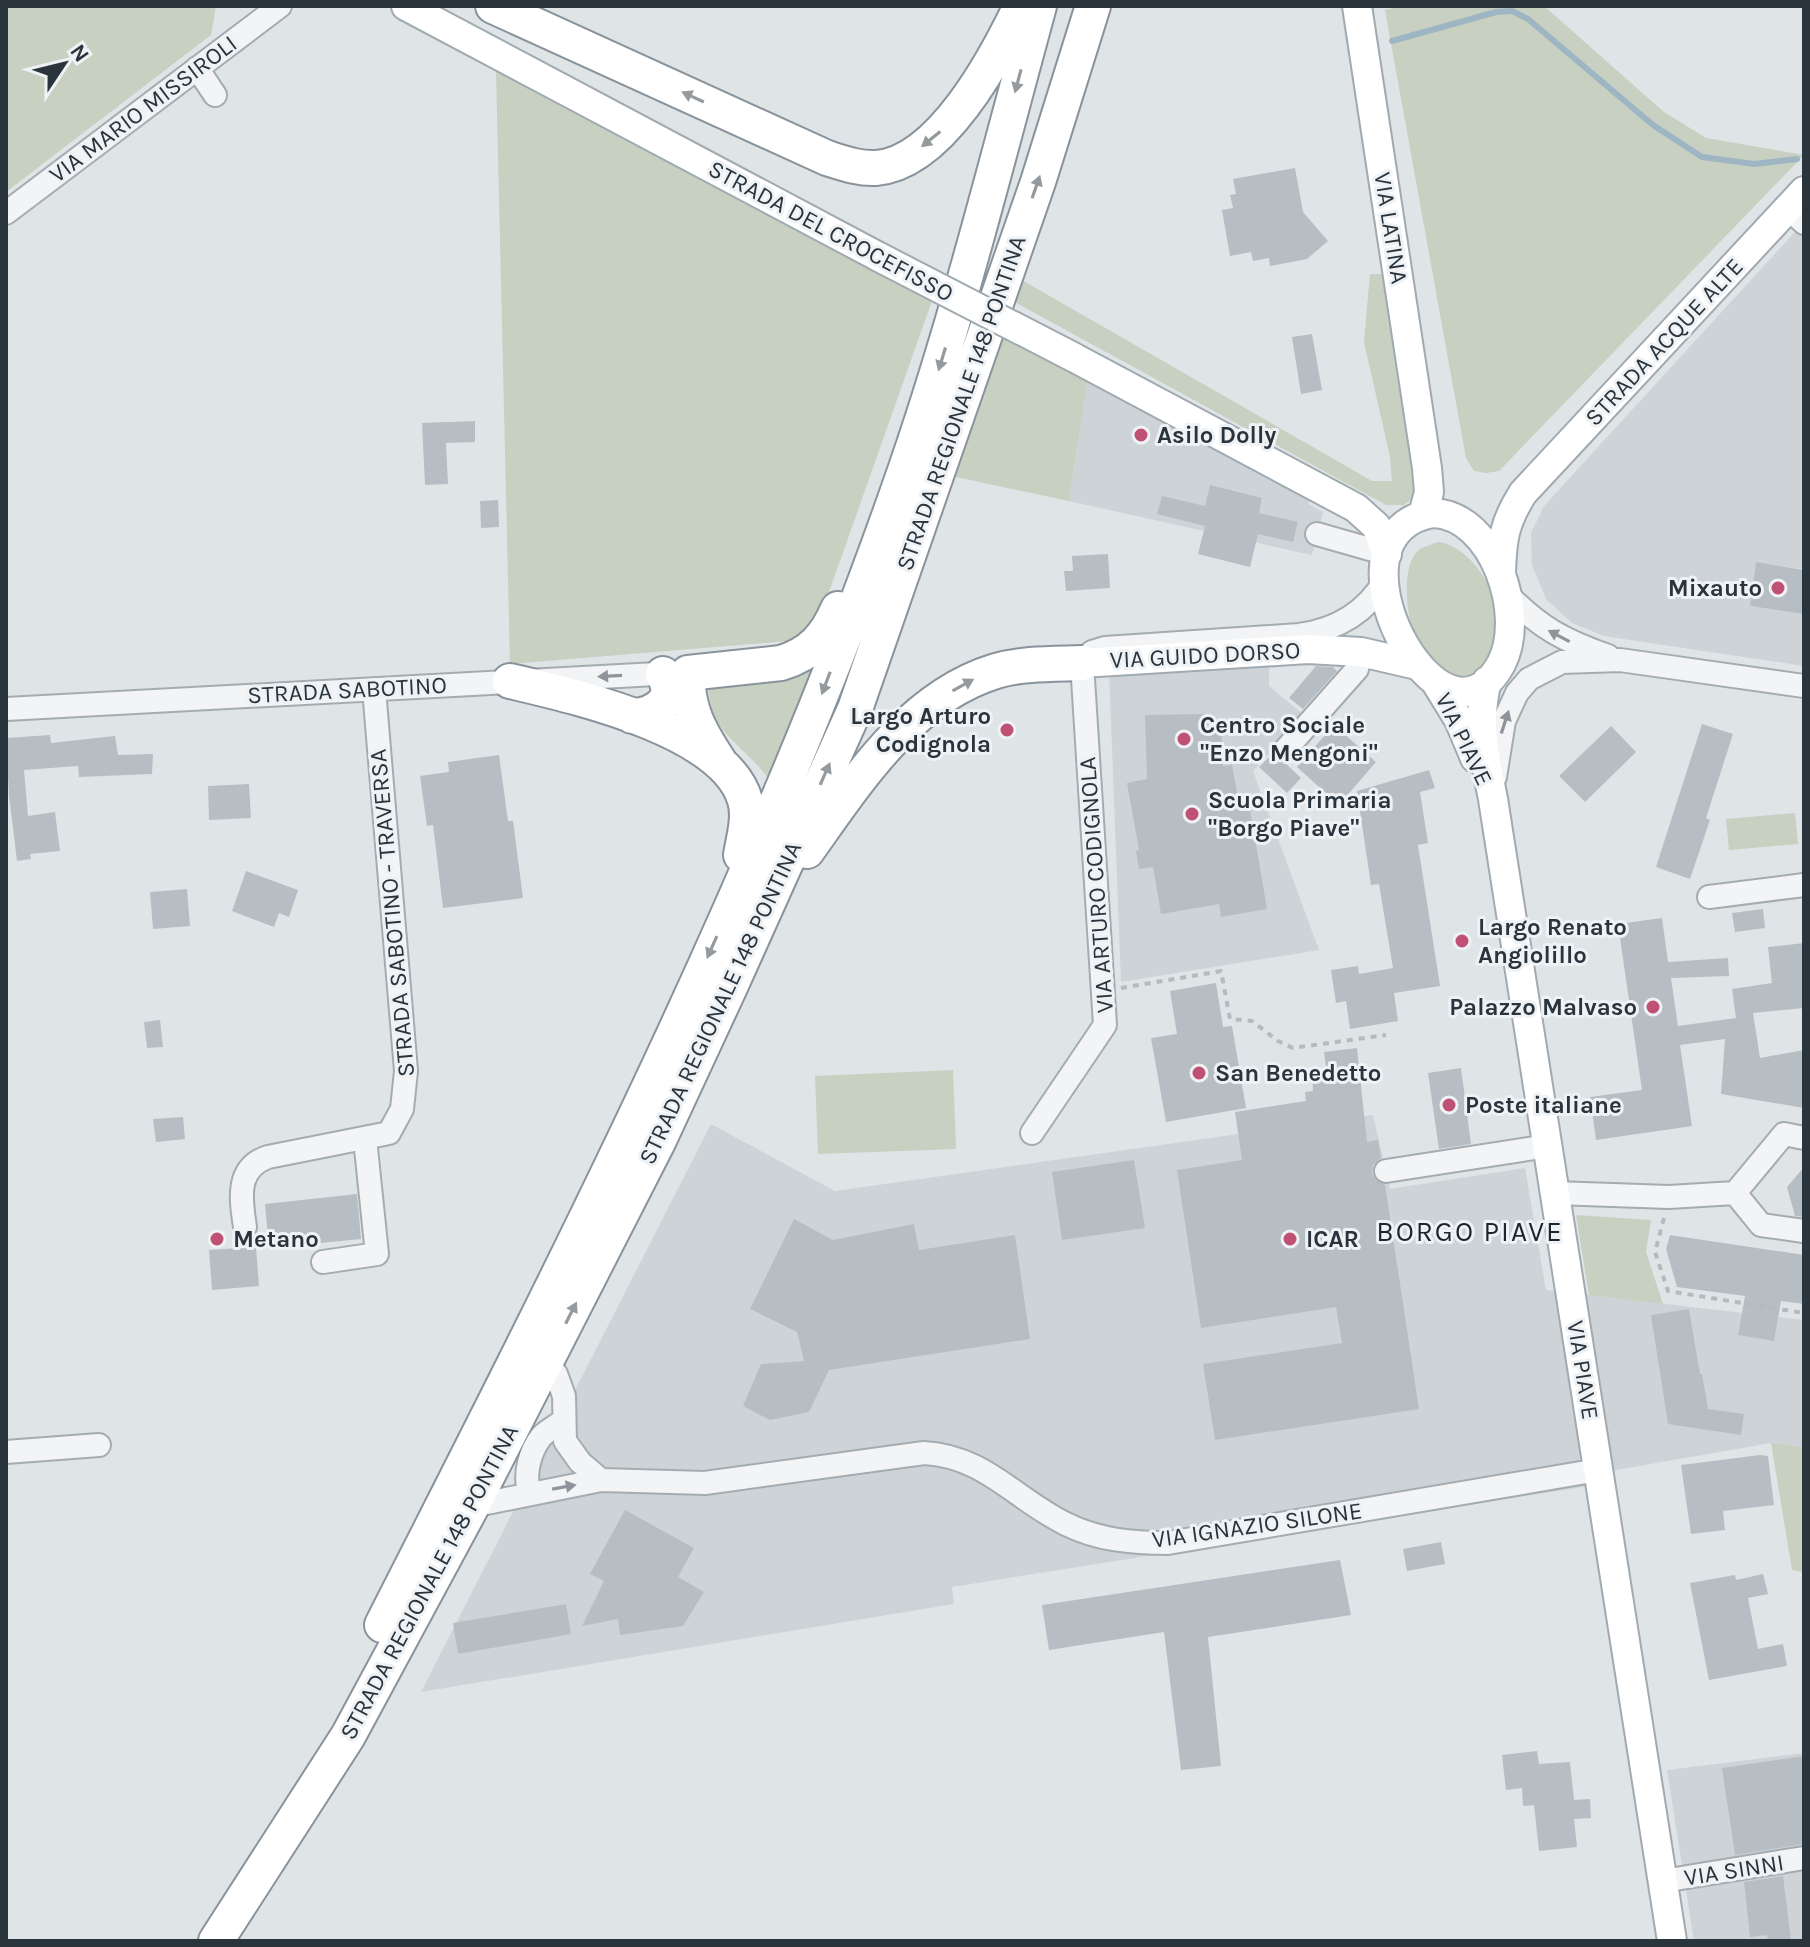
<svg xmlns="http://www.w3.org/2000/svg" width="1810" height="1947" font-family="Karla,sans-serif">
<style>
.built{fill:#ced3d8}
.green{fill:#c7d0c1}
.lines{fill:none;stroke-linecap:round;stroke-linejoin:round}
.stream{stroke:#9eb6c3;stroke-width:6}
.building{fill:#b7bec3}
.minor-casing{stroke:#a5acb0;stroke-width:26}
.major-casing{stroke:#a0aab1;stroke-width:32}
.highway-casing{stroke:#88939c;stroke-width:38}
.path{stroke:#b6babe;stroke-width:4;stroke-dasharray:6 6;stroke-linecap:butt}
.minor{stroke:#f2f4f6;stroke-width:22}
.major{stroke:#fff;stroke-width:28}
.highway{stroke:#fff;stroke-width:34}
.major-bridge-casing{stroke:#a0aab1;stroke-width:32;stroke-linecap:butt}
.major-bridge{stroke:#fff;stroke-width:28}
.oneway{fill:#949a9e}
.oneway2{fill:#8e9499}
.poi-dot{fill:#bf5174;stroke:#eff2f5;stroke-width:3}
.labels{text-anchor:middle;stroke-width:6;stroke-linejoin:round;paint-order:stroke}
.street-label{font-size:24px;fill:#2a343c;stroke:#eff2f5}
.poi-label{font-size:24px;font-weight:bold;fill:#2a343c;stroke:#eff2f5;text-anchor:start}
.quarter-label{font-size:28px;letter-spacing:2px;fill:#1c252d;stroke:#eff2f5}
</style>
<rect width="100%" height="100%" fill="#dfe4e7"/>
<path class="built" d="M1804,222V569L1756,563L1750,606L1804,614V666L1604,636L1572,623L1546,599L1532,565L1531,533L1544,506Z
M1088,376L1315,494L1308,504L1323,512L1312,555L1069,501Z
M1269,659V686L1304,715L1253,771L1319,950L1121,982L1109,670Z
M1373,1115L1390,1189L1525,1168L1546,1290L1804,1320V1447L1771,1443L1616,1470L1583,1487L952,1587L954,1604L421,1692L711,1124L835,1191Z
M1804,1753V1941H1694L1667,1770Z"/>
<path class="green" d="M6,6H216L211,35L6,192Z
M1403,6H1544L1664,112L1706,138L1804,155L1499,471L1486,473L1474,471L1466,458L1385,10Z
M496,70L933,298L823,609L811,633L788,641L510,664Z
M1370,274H1387L1419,465L1416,495L1404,505H1386L1011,300L1020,279L1372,481H1392L1390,457L1364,342Z
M994,331L1088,376L1069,501L947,475Z
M1438,542C1476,547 1506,605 1499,641C1497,651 1489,662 1485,670L1465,679L1446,677C1438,668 1428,659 1421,649C1407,629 1398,565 1420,549C1425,546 1433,544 1438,542Z
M814,667L769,779C738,738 707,734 708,676L801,672Z
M1795,813L1798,844L1729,850L1726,819Z
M953,1070L956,1149L818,1154L815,1076Z
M1576,1215L1651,1220L1646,1252L1663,1304L1589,1295Z
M1771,1443L1804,1447V1572L1792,1570Z"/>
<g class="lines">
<path class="stream" d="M1392,41L1496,12L1512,11L1528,19L1653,125L1702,157L1754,164L1797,159"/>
</g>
<path class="building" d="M1295,168L1303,212L1328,241L1307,259L1270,266L1269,258L1253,261L1251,252L1230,256L1222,210L1233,208L1230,195L1236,194L1233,179Z
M1312,334L1322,390L1301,394L1292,337Z
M475,421V442L446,443L448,484L425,485L422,423Z
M1210,485L1262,498L1259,513L1298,522L1293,542L1258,534L1250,567L1198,554L1205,526L1157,514L1162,496L1205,506Z
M498,500L499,527L481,528L480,501Z
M1108,554L1110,588L1066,591L1064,571H1073L1072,556Z
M1756,562L1804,570V614L1750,606Z
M1316,666L1333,667L1337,671L1303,709L1289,698Z
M1207,714V721H1221L1223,766L1232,765L1239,804L1249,803L1267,909L1221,917L1219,904L1161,914L1153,867L1139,869L1136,851L1139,850L1127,783L1147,779L1145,715Z
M1702,724L1733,734L1706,818L1710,820L1690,879L1656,867Z
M1334,725L1376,762L1339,805L1297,767Z
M1611,726L1636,752L1585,802L1559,776Z
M50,735L51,743L115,736L118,755L153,754L152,774L79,777L78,766L24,770L28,816L55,812L60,851L30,854L31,859L17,861L9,796L6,738Z
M1273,753L1276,759L1285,763L1301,778L1287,793L1259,767Z
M499,755L508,821H513L523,898L443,908L433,825L427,826L420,776L449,772L448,762Z
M1429,770L1435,788L1420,792L1428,843L1418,845L1440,986L1394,993L1398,1021L1350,1029L1346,1001L1336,1003L1331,970L1358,966L1359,974L1393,968L1379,884L1371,885L1357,791Z
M249,784L251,818L209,820L208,786Z
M246,871L298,890L289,917L279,913L274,927L232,911Z
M187,889L190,926L153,929L150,892Z
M1763,909L1765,928L1735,932L1732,913Z
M1662,918L1668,962L1728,958L1729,976L1671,978L1678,1026L1736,1018L1732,989L1772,983L1768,947L1804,943V1008L1753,1013L1760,1058L1804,1050V1108L1721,1094L1725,1039L1680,1045L1692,1126L1596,1140L1590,1097L1642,1090L1618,924Z
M1216,983L1223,1027L1232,1026L1246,1108L1166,1122L1151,1038L1177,1034L1170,991Z
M160,1020L163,1047L147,1048L144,1022Z
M1357,1048L1367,1142L1378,1140L1381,1158L1373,1165L1372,1174L1376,1180L1385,1185L1419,1409L1215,1440L1203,1364L1342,1343L1336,1307L1201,1328L1177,1170L1242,1160L1235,1112L1306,1101L1305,1092L1313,1091L1312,1076L1327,1074L1324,1052Z
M1461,1068L1471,1144L1439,1149L1428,1073Z
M183,1117L185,1139L156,1142L153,1119Z
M1134,1160L1145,1228L1062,1240L1052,1172Z
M1804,1167V1217L1795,1216L1787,1187Z
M357,1194L361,1239L269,1248L265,1204Z
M794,1219L833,1240L914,1224L919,1250L1015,1235L1030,1339L829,1370L809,1412L770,1420L743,1406L761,1364L804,1361L797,1332L750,1309Z
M1670,1235L1804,1255V1304L1781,1301L1774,1341L1738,1335L1745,1296L1677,1287L1666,1249Z
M256,1247L259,1286L212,1290L209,1250Z
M1689,1309L1700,1374H1702L1708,1409L1744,1414L1741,1435L1668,1424L1651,1315Z
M1760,1455L1768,1456L1774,1505L1723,1511L1725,1530L1691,1534L1681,1465Z
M625,1510L694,1548L678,1577L704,1592L683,1626L620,1635L618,1619L582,1626L604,1581L590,1574Z
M1441,1542L1445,1564L1407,1571L1403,1549Z
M1340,1560L1351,1615L1208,1637L1221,1766L1181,1770L1164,1632L1049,1650L1042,1605Z
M1763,1574L1768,1594L1748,1598L1758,1649L1783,1644L1787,1666L1709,1680L1690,1583L1735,1575L1736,1580Z
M566,1604L571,1634L458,1654L453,1623Z
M1537,1751L1539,1764L1570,1762L1574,1800L1590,1799L1591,1818L1574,1819L1577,1847L1539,1851L1534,1805L1523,1806L1522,1788L1506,1790L1502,1755Z
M1804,1756V1844L1735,1855L1722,1768Z
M1783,1876L1791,1941H1768L1767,1935L1750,1937L1744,1882Z"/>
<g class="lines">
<g class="minor-casing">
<path id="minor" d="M197,68L215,95
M1788,208L1804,223
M6,213L280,6
M1317,534L1387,554
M1508,595C1540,628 1565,641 1608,656
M6,709L675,673
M1286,749L1357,669L1361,652
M1495,777L1504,721L1517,693L1529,679L1562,662L1620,660L1804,686
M1709,897L1804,885
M1032,1133L1105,1025L1082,663L1092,652L1105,648L1299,635C1336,630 1366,613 1385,580
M1386,1171L1548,1146
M1555,1193L1669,1197L1735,1193L1784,1134L1804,1138
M1735,1193L1761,1225L1804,1231
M245,1227C241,1200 235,1168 268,1157L389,1133L402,1109L406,1071L374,689
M323,1262L377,1254L365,1139
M547,1362L556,1374L564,1396L565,1441L580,1462L601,1480
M6,1452L99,1445
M530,1493C523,1476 530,1451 541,1437C546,1431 556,1426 563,1421
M472,1506L601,1480L705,1483L924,1453C984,1456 1015,1499 1066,1524C1098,1540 1132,1543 1168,1543L1598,1470
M1663,1881L1804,1858"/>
</g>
<g class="major-casing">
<path id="major" d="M406,6L879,257
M1357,6L1427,468L1429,492L1423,515
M1073,357L1356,508L1376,526L1387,554
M1433,513C1494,515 1527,616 1501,664C1442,772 1313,533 1433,513Z
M1501,573C1502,539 1504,523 1523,493L1804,191
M1082,663L1308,649L1361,652L1417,665
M1435,681L1459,720L1475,758
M1487,681C1476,722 1485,758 1493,799L1672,1941"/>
</g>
<g class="highway-casing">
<path id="highway" d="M493,6L827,158C843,163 859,169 876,168C941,163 996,58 1021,6
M510,681C573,696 724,729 745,800C750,818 744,837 741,855
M632,716C656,715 679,699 663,674
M719,761C700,732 686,708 688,673L781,663C811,654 826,637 838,609
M807,851C857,781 910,697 996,671C1023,663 1054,664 1082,663
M382,1625C571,1254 761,881 899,488C955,330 995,167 1039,6
M216,1941L348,1736L472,1506L658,1142L730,987L855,709L1038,182L1093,6"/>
</g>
<path class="path" d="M1121,988L1221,971L1230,1019L1252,1021L1278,1041L1293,1048L1386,1035
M1664,1218L1655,1252L1668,1291L1804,1313"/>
<use href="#minor" class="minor"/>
<use href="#major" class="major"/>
<use href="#highway" class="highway"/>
<g class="major-bridge-casing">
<path id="major-bridge" d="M879,257L1073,357"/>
</g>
<use href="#major-bridge" class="major-bridge"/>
</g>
<defs><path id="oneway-solid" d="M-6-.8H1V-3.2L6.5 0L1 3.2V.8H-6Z" transform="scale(2)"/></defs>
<g class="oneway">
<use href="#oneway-solid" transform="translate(1018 81) rotate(105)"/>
<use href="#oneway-solid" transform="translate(693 97) rotate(-155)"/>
<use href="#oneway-solid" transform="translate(931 139) rotate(141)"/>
<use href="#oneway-solid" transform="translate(1036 187) rotate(-71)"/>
<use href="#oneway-solid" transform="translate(942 359) rotate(107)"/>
<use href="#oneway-solid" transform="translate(826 683) rotate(111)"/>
<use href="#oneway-solid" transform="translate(963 685) rotate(-29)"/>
<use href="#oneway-solid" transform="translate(825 774) rotate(-66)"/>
<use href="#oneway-solid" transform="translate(712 947) rotate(114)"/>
<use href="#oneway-solid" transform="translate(571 1313) rotate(-63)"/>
</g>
<g class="oneway2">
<use href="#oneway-solid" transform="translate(1559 636) rotate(-152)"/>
<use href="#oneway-solid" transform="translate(610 676) rotate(177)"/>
<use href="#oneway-solid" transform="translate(1505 722) rotate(-72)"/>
<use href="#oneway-solid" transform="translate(564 1487) rotate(-10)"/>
</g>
<g class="poi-dot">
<circle cx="1141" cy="435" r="8"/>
<circle cx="1778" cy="588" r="8"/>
<circle cx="1007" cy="730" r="8"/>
<circle cx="1184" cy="739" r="8"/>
<circle cx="1192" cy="814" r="8"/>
<circle cx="1462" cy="941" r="8"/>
<circle cx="1653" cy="1007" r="8"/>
<circle cx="1199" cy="1073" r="8"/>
<circle cx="1449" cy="1105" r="8"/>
<circle cx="217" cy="1239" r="8"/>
<circle cx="1290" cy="1239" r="8"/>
</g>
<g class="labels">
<g class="street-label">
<text transform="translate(143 109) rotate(-37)" y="8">VIA MARIO MISSIROLI</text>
<text transform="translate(1391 228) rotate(81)" y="8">VIA LATINA</text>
<text transform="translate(831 231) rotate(28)" y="8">STRADA DEL CROCEFISSO</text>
<text transform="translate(1664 342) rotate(-47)" y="8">STRADA ACQUE ALTE</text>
<text transform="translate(961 403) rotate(-71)" y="8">STRADA REGIONALE 148 PONTINA</text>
<text transform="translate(1205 655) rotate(-3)" y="8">VIA GUIDO DORSO</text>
<text transform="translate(347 690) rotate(-3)" y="8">STRADA SABOTINO</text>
<text transform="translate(1464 739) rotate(64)" y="8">VIA PIAVE</text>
<text transform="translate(1096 885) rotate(-94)" y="8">VIA ARTURO CODIGNOLA</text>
<text transform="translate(392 913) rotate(-95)" y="8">STRADA SABOTINO - TRAVERSA</text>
<text transform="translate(720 1003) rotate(-65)" y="8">STRADA REGIONALE 148 PONTINA</text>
<text transform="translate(1583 1370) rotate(81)" y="8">VIA PIAVE</text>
<text transform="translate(1257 1525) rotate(-8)" y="8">VIA IGNAZIO SILONE</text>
<text transform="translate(429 1582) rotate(-62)" y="8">STRADA REGIONALE 148 PONTINA</text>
<text transform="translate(1734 1870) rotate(-9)" y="8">VIA SINNI</text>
</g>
<g class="poi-label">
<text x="1157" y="443">Asilo Dolly</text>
<text x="1762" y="596" text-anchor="end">Mixauto</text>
<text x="991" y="724" text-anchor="end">Largo Arturo<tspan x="991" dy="28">Codignola</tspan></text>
<text x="1200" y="733">Centro Sociale<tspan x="1200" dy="28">"Enzo Mengoni"</tspan></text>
<text x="1208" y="808">Scuola Primaria<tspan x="1208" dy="28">"Borgo Piave"</tspan></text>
<text x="1478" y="935">Largo Renato<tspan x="1478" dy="28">Angiolillo</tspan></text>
<text x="1637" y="1015" text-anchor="end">Palazzo Malvaso</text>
<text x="1215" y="1081">San Benedetto</text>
<text x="1465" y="1113">Poste italiane</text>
<text x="233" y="1247">Metano</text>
<text x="1306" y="1247">ICAR</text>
</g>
<g class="quarter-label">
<text x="1470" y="1241">BORGO PIAVE</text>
</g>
</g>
<rect width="1810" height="1947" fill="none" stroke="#2a343c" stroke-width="16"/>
<g transform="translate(64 64) rotate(55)" stroke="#eff2f5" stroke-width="6" paint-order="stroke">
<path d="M0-6L14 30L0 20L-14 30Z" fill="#2a343c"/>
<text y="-12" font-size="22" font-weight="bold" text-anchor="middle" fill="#2a343c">N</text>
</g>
</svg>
